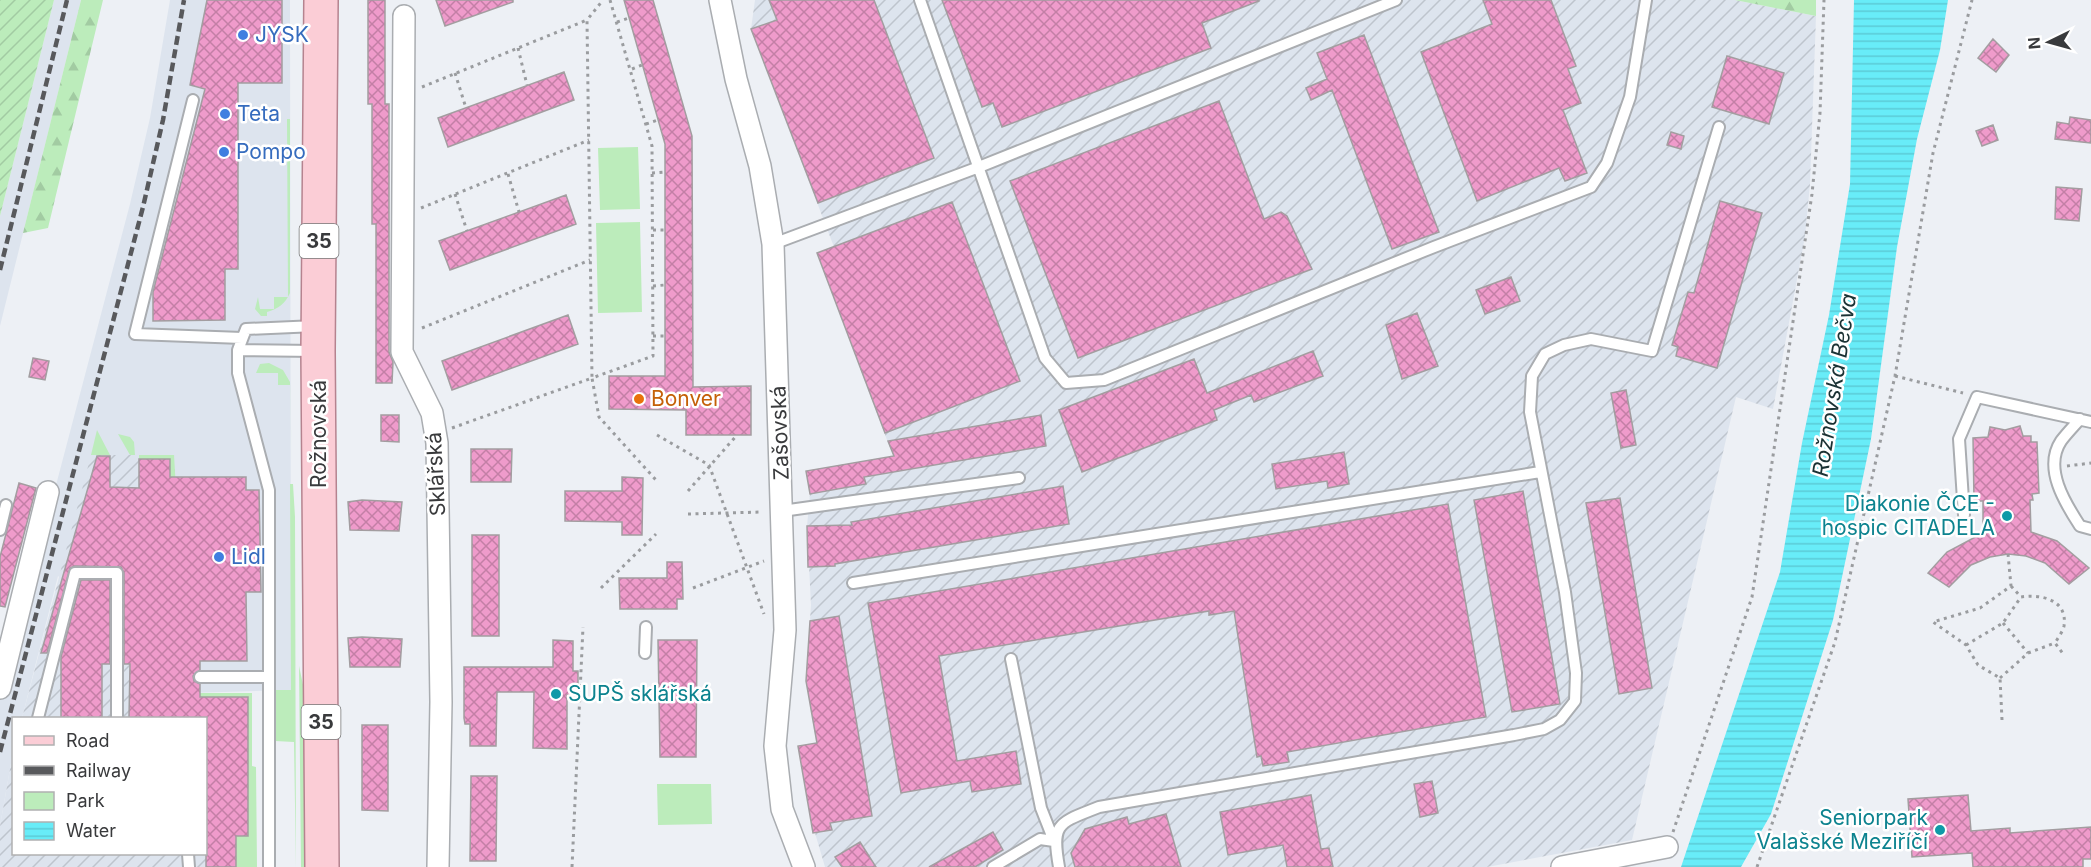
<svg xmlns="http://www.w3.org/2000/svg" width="2091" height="867" font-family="Inter,sans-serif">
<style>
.built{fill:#dde4ee}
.industrial{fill:url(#industrial-furrows)}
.green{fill:#bcecbb}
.forest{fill:url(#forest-firs)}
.garden{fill:url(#garden-furrows)}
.water{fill:url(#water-rules)}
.building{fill:url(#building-cross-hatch);stroke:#a39da0;stroke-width:1.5}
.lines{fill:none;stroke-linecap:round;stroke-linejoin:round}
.service-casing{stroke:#aaadb1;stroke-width:14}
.minor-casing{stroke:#aaadb1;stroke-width:24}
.primary-casing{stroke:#b5838f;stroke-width:36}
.path{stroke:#9a9c9f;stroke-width:3;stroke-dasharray:3 4.5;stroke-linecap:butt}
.service{stroke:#fff;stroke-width:10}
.minor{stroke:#fff;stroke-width:21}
.primary{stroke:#fbcdd6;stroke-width:33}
.rail{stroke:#58595c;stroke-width:4.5;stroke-dasharray:9 4.5;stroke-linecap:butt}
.shop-dot{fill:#3f7fe0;stroke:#fff;stroke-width:2}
.food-dot{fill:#e8710a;stroke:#fff;stroke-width:2}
.culture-dot{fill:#0f9aa8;stroke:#fff;stroke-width:2}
.labels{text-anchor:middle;stroke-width:5;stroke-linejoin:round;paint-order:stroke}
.shield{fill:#fff;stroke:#747576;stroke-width:1.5}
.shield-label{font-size:20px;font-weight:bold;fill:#393a3c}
.shop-label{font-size:21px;fill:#366cbe;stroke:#fff;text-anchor:start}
.food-label{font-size:21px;fill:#c56008;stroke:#fff;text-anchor:start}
.street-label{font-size:21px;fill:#393a3c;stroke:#fff}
.culture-label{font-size:21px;fill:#0d838f;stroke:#fff;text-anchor:end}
.water-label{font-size:22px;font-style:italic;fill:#1b3234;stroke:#fff}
</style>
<defs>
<pattern id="industrial-furrows" width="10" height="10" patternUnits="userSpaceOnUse" patternTransform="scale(1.5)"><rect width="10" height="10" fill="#dde4ee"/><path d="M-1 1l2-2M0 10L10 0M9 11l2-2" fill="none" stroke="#bec4cd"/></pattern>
<pattern id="forest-firs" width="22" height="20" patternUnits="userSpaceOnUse" patternTransform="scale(1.5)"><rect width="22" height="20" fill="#bcecbb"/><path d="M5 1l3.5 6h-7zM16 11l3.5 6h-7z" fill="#a2cba2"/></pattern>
<pattern id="garden-furrows" width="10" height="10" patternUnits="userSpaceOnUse" patternTransform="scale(1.5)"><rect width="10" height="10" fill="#bcecbb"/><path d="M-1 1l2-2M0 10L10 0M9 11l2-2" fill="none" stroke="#a2cba2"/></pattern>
<pattern id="water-rules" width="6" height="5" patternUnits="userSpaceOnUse" patternTransform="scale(1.5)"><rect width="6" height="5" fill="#68ecf8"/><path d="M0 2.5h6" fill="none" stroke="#5bcbd6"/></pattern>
<pattern id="building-cross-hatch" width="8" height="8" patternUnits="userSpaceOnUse" patternTransform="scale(1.5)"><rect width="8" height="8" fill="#ef9bcb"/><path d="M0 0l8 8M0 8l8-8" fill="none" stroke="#c37fa6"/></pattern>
</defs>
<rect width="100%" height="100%" fill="#edf0f5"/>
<path class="built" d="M54,0H81L0,326V216Z
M170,0H290L291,690L188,693L58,576L22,718H14L13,752L0,826V698L130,204L150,118Z"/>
<path class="industrial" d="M755,0H1735L1816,16L1810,184L1805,236L1773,409L1736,397L1632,840L1487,867H825L815,833L798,746L816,742L806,680L811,605L807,526L810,494L806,471L893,456L817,253L834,247L751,29Z
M91,455H174L188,693H252V867H0V826L13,752L14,854H206V718H22Z"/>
<path class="green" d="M287,119H290V293C285,304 278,309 267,312V316H261L255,309L258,297L260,309H274V297H288Z
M638,147L640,209L600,210L598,148Z
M640,222L642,312L598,313L596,223Z
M269,363L283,370L290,382L292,476L290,385H278V373H256L260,364Z
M97,430L110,455H91Z
M118,434L130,437L134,442L135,455H130Z
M139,455H174L188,693H252V766L256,767L257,867H236L235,836L248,835V697L184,698L170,567V460L139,459Z
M290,484H293L295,517L296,867L294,742L275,741V690H291Z
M299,666L305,694L307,867H301Z
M657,784H711L712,824L658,825Z"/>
<path class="forest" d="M81,0H103L48,228L23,233Z
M1735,0H1816V16Z"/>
<path class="garden" d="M0,0H54L0,216Z"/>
<path class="water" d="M1854,0H1948L1940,50L1917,139L1897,247L1871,439L1833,620L1771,814L1741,867H1681L1780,572L1802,443L1829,315L1850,184Z"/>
<path class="building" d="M207,0H282V83H238V269H225V320L153,321V292L205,89L190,85Z
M368,0H385V104H389V352L393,362L392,383H376V224H372V104H368Z
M436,0H513V2L445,26Z
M624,0H653L692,136L693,387L751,386V435H686V410L609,409V376H665V144Z
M769,0H874L934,158L818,203L751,29L777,20Z
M942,0H1259V1L1202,23L1211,48L1002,127L993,103L982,107Z
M1483,0H1551L1576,66L1568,69L1581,103L1563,110L1587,173L1565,181L1559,168L1477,201L1421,52L1492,24Z
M1364,35L1439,232L1392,249L1332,90L1311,100L1306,88L1327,79L1317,53Z
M1993,39L2009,55L1996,72L1978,58Z
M1727,56L1784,73L1769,124L1712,107Z
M564,72L574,100L448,147L438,118Z
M1219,101L1264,219L1281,212L1287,216L1312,269L1078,358L1010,181Z
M2070,117L2091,120V143L2055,139L2057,122L2069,124Z
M1993,125L1998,140L1982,146L1976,131Z
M1671,132L1684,136L1681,149L1667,145Z
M2056,187L2082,189L2079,221L2055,219Z
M566,195L576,224L450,270L439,241Z
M1720,201L1762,213L1717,368L1676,356L1678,347L1672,345L1688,292L1694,293Z
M952,202L1020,381L885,433L817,253Z
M1511,277L1520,301L1485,314L1476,290Z
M1417,313L1438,366L1402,379L1386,325Z
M568,315L578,344L452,390L442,361Z
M1313,351L1323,376L1254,402L1251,395L1214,410L1217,420L1082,472L1059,410L1194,359L1207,393Z
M33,358L49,361L45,380L29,377Z
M1626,390L1636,445L1621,448L1611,393Z
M381,415H399V442L381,441Z
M1041,415L1046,446L864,477L866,484L810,494L806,471L894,456L888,441Z
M2020,426L2023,436H2031V442H2037L2039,493L2032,494L2033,500H2030L2031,532L2057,541L2089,568L2069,584L2045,563L2026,556L2008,554L1990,557L1971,565L1949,587L1928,573L1947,552L1983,533V501H1974L1973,438L1988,437L1990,427L2005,430Z
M471,449H512L511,482H471Z
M1344,452L1349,484L1328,488L1327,481L1276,489L1272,464Z
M97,456H110V487L139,488V459H170V477H246V490H259L261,592H246L247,661H200V670L193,676L194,681L200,684V697H248V836H236V867H206V718H129L130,664H124V573L121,567L75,566L70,568L47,653H41Z
M622,477L643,478L642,535H622V522L565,521V491H622Z
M19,483L36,488L5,607L0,606V557Z
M1063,486L1069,524L835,564V566L808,567L807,526L852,525L851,522Z
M1523,491L1560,704L1512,712L1474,500Z
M1620,498L1652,688L1619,694L1586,503Z
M362,500L402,502L399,531L350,530L348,502Z
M1448,504L1486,717L1287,752L1289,762L1263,766L1261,756L1257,757L1234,611L1209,615V611L939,656L957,761L1016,751L1021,784L972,792L970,781L901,793L868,603Z
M472,535H499V636H472Z
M667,562H682L683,599H677V609H620L619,578H667Z
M81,580H110V664H102V718H61V657Z
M839,616L872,816L830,823L832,830L813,833L798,746L817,743L806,681L810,621Z
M362,637L402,639L400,667H350L348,638Z
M553,640L573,641V671H578V695H567V749L533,748L534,692H497L496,746H470V724H465L464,718V667H553Z
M658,640H697L696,757H660Z
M362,725H388V811L362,810Z
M471,776H497L496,861H470Z
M1432,781L1438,813L1420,817L1414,784Z
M1311,795L1321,849L1329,848L1333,867H1287L1283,845L1228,855L1220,812Z
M1968,795L1971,831L2010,828V833L2091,827V859H2083V867H1973L1972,853L1912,857L1908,799Z
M1166,814L1181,867H1075L1071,853L1085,829L1127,817L1129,824Z
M993,832L1003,850L975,867H929Z
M860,842L876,867H842L835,857Z"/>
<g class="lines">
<g class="service-casing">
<path id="service" d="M920,0L1045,358L1066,383L1104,380L1434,247L1591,187L1607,163L1630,97L1646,0
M193,100L135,334L242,338
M773,244L979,167L1396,0
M238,350L316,351
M2080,419C2074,426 2067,433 2061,441C2043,468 2065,503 2080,526L2091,529
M782,511L1019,478
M1964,515L1959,439L1977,397L2091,422
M0,530L6,505
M853,583L1540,472
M645,653L646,627
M200,677H269
M38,718L75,573H117V718
M188,854L189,867
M269,867V490L238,373V350L246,329L316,326
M993,867L1040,839L1054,841L1041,808L1011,659
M1059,867C1051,822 1059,823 1099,807L1514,735L1544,729L1560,720L1575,701L1576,673L1565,592L1530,412L1532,376L1545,354L1564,345L1591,339L1652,351L1719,127"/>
</g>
<g class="minor-casing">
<path id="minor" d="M720,0L736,79L760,166L773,244L785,630L775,746L782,809L804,867
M404,16L402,352L432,413L437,443L441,702L438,867
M0,688L48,492
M1562,867L1667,847"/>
</g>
<g class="primary-casing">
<path id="primary" d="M321,0L318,351L322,867"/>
</g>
<path class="path" d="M610,0L652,146L653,356L592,378L599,417L656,480
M617,22L629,18
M518,48L527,85
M632,69L642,65
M455,73L466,108
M422,87L587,20
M646,124L658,120
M652,173L665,172
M508,174L519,212
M455,194L467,231
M421,208L589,140
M653,230H665
M653,286L665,285
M422,328L590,260
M653,336H665
M1895,376L1963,393
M452,428L592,378L587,20L603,0
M657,435L709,465L764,614
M2067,466L2091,463
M688,491L737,435
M688,514L762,512
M2011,586L2021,597C2040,594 2068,599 2064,626C2063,631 2058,638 2055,643
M601,588L656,534
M693,588L764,561
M2003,623L2028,653
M1966,645L2003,623L2021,597
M2000,678L2028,653L2055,643L2064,655
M2002,720L2000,678L1978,665L1966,645L1933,622L1980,608L2011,586L2008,554
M1673,832L1752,597L1812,194L1820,113L1824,0
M572,867L583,627
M1757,867L1835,642L1895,376L1933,153L1972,0"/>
<use href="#service" class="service"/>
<use href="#minor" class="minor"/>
<use href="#primary" class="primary"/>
<path class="rail" d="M0,270L67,0
M0,752L143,207L163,120L184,0"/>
</g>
<g class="shop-dot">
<circle cx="243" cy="35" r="6"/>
<circle cx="225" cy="114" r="6"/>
<circle cx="224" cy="152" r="6"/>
<circle cx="219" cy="557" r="6"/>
</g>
<circle class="food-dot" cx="639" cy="399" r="6"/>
<g class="culture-dot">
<circle cx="2007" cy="516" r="6"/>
<circle cx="556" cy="694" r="6"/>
<circle cx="1940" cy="830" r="6"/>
</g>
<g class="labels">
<g class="shield">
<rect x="299.5" y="224" width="39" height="34" rx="4.5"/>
<rect x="301.5" y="705" width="39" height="34" rx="4.5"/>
</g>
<g class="shield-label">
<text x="319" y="248">35</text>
<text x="321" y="729">35</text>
</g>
<g class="shop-label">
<text x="255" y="42">JYSK</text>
<text x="237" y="121">Teta</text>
<text x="236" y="159">Pompo</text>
<text x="231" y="564">Lidl</text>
</g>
<g class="food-label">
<text x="651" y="406">Bonver</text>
</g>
<g class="street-label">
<text transform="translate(780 433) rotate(-92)" y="7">Zašovská</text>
<text transform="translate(319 434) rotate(-90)" y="7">Rožnovská</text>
<text transform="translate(436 474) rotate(-93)" y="7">Sklářská</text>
</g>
<g class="culture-label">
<text x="1995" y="511">Diakonie ČCE -<tspan x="1995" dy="24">hospic CITADELA</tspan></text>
<text x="568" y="701" text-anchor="start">SUPŠ sklářská</text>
<text x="1928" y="825">Seniorpark<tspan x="1928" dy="24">Valašské Meziříčí</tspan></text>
</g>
<g class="water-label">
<text transform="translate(1834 385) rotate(-81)" y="8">Rožnovská Bečva</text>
</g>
</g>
<rect x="12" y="717" width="195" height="138" fill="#ffffff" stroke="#b0b0b1" stroke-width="1.5"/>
<rect x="24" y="736" width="30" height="9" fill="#fbcdd6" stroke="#b0b0b1" stroke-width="1.5"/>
<text x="66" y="747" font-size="18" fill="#393a3c">Road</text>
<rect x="24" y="766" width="30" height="9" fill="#58595c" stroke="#b0b0b1" stroke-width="1.5"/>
<text x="66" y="777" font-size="18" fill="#393a3c">Railway</text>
<rect x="24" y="792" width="30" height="18" fill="#bcecbb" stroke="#b0b0b1" stroke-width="1.5"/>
<text x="66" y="807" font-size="18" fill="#393a3c">Park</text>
<rect x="24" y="822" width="30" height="18" fill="url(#water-rules)" stroke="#b0b0b1" stroke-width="1.5"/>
<text x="66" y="837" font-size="18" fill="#393a3c">Water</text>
<g transform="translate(2049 42) rotate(265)" stroke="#ffffff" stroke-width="4.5" paint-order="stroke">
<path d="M0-4.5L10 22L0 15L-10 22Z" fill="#393a3c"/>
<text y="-9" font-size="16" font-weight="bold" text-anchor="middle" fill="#393a3c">N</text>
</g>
</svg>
